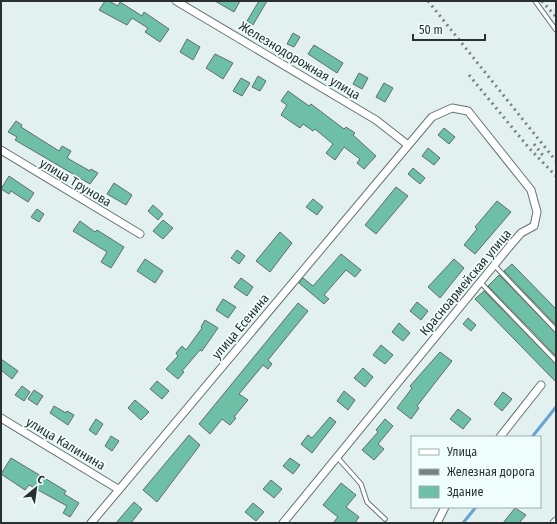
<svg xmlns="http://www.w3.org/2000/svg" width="557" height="524" font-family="'Fira Sans Condensed',sans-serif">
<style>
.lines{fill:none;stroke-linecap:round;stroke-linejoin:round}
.stream{stroke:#66a4d0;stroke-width:3}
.building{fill:#6dc0a5;stroke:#626d69}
.lane-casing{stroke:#657272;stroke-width:5.5}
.street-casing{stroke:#657272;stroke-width:9}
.lane{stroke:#fff;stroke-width:3.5}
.street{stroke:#fff;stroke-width:7}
.rail{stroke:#778181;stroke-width:3;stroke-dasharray:2 4;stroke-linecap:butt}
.labels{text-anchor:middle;stroke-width:3.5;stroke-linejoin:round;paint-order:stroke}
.street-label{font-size:13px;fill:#2a3030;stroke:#effefd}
</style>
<rect width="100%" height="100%" fill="#e2f0f0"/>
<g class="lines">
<path class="stream" d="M532,437L556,407
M463,523L476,507"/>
</g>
<path class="building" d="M105,1H109L118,6L120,2L142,16L144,12L169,29L160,42L145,32L148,28L132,18L127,25L99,10Z
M215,1H240L234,12Z
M259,1H267L253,25L247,21Z
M293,33L300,37L294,47L287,44Z
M187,39L200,47L193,60L180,52Z
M314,45L343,63L337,73L308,54Z
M215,54L233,63L223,79L206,68Z
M359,73L368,78L362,89L353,84Z
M258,76L266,81L260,91L252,87Z
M241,78L250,83L242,96L233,91Z
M384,83L393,88L385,102L376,97Z
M288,91L309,106L311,104L344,129L346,127L355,133L353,135L376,156L364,169L357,163L360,159L344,147L335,160L326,153L333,144L315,129L313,131L303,124L300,128L281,115L287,105L281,101Z
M16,121L22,125L21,127L59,151L62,146L71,151L67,158L90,171L91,169L98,173L90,184L15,140L17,137L8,132Z
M444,128L455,137L449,144L438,135Z
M428,148L440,158L434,165L422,156Z
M413,168L425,178L420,184L408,174Z
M9,176L34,193L28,202L11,191L9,194L1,189Z
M114,183L132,195L126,205L107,194Z
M396,187L408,196L376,234L365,225Z
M313,199L323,207L317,215L306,207Z
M497,201L511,212L475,254L464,245L477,229L475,227Z
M153,205L163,214L158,220L148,211Z
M37,209L44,214L39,222L31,217Z
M163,220L173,228L163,239L153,231Z
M80,221L95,232L97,230L124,247L111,268L101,262L107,252L73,231Z
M280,232L292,243L270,272L256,261Z
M237,250L245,256L239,264L231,258Z
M341,254L361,270L355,277L346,270L324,295L329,299L324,304L299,283L303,278L313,286Z
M145,259L163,271L155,283L137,271Z
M454,259L464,268L440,298L428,287Z
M512,264L556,309V325L504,271Z
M499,275L556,333V356L488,286Z
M241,278L253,287L247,296L234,287Z
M484,291L556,364V382L475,299Z
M223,299L236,307L228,318L216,310Z
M417,302L428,311L421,320L410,311Z
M298,303L308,311L268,360L272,364L268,369L263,365L239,394L248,400L234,417L236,418L230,425L222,419L210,434L199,424Z
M468,318L476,325L471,331L463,324Z
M205,320L218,328L202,351L200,350L182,371L184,372L178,379L166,369L178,356L176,353L182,346L186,350L202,328L201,327Z
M399,323L410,333L403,341L392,332Z
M381,345L393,355L385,364L373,355Z
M440,352L452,361L417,406L419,408L411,419L397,408L412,388L410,386Z
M1,359L18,371L12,379L1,370Z
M363,368L373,377L365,387L354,378Z
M157,381L169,391L162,399L150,389Z
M22,386L30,392L24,401L15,395Z
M34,390L43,396L37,405L28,399Z
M344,391L355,400L348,410L337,401Z
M503,392L512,399L502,411L494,404Z
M135,400L149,412L141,420L128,408Z
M54,406L66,413L67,411L74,415L68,425L50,413Z
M458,409L471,419L463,429L450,419Z
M330,417L336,422L312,453L301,444L308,435L312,438Z
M96,419L103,424L96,435L89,430Z
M385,419L393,426L378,444L384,449L374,460L362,450L378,432L376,430Z
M189,435L200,445L157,502L143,490Z
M111,436L119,441L112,451L105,446Z
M11,458L66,491L64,494L79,503L70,517L63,513L67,506L29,485L25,490L1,474Z
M290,458L300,465L293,474L283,466Z
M271,480L282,489L274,498L263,489Z
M341,483L356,495L346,507L359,517L355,523H333L338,517L323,505Z
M134,502L142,509L131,523H116Z
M253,503L264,512L256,521L245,512Z
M515,508L526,515L519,523H503Z"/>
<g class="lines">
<g class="lane-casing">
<path id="lane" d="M535,1L556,30
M494,265L556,330
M480,282L556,361
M337,457L361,484L367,502L385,519"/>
</g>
<g class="street-casing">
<path id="street" d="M176,1L376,120L408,145
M1,150L140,234
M1,418L118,489
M500,437L541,385
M91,523L432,117L452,108L468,111L531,190L537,212L534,226L521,233L509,247L283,523
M437,523L445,507
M554,523L556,521"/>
</g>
<use href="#lane" class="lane"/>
<use href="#street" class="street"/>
<path class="rail" d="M428,1L556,161
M542,1L556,17
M469,75L529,148L556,176
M534,144L545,158"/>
</g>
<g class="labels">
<g class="street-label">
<text transform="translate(300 60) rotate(31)" y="5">Железнодорожная улица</text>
<text transform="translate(76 182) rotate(31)" y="5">улица Трунова</text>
<text transform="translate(465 282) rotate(-50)" y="5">Красноармейская улица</text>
<text transform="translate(240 326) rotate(-50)" y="5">улица Есенина</text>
<text transform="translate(66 443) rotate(31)" y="5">улица Калинина</text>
</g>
</g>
<rect width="557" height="524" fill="none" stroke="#2a3030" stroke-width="4"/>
<rect x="411" y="436" width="130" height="72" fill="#effefd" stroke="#a0acab"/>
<rect x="419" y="449" width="20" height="6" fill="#ffffff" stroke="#a0acab"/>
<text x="447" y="456" font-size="12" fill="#2a3030">Улица</text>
<rect x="419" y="469" width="20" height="6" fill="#778181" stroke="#a0acab"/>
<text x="447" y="476" font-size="12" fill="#2a3030">Железная дорога</text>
<rect x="419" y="486" width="20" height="12" fill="#6dc0a5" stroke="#a0acab"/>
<text x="447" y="496" font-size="12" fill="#2a3030">Здание</text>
<g transform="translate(36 488) rotate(29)" stroke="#effefd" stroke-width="3" paint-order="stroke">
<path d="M0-3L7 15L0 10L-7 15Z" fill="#2a3030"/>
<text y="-6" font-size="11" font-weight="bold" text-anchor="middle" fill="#2a3030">С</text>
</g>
<path d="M413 34v6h72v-6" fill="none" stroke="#2a3030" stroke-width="2"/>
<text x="419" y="34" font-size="12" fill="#2a3030" stroke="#effefd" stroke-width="3" paint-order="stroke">50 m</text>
</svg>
